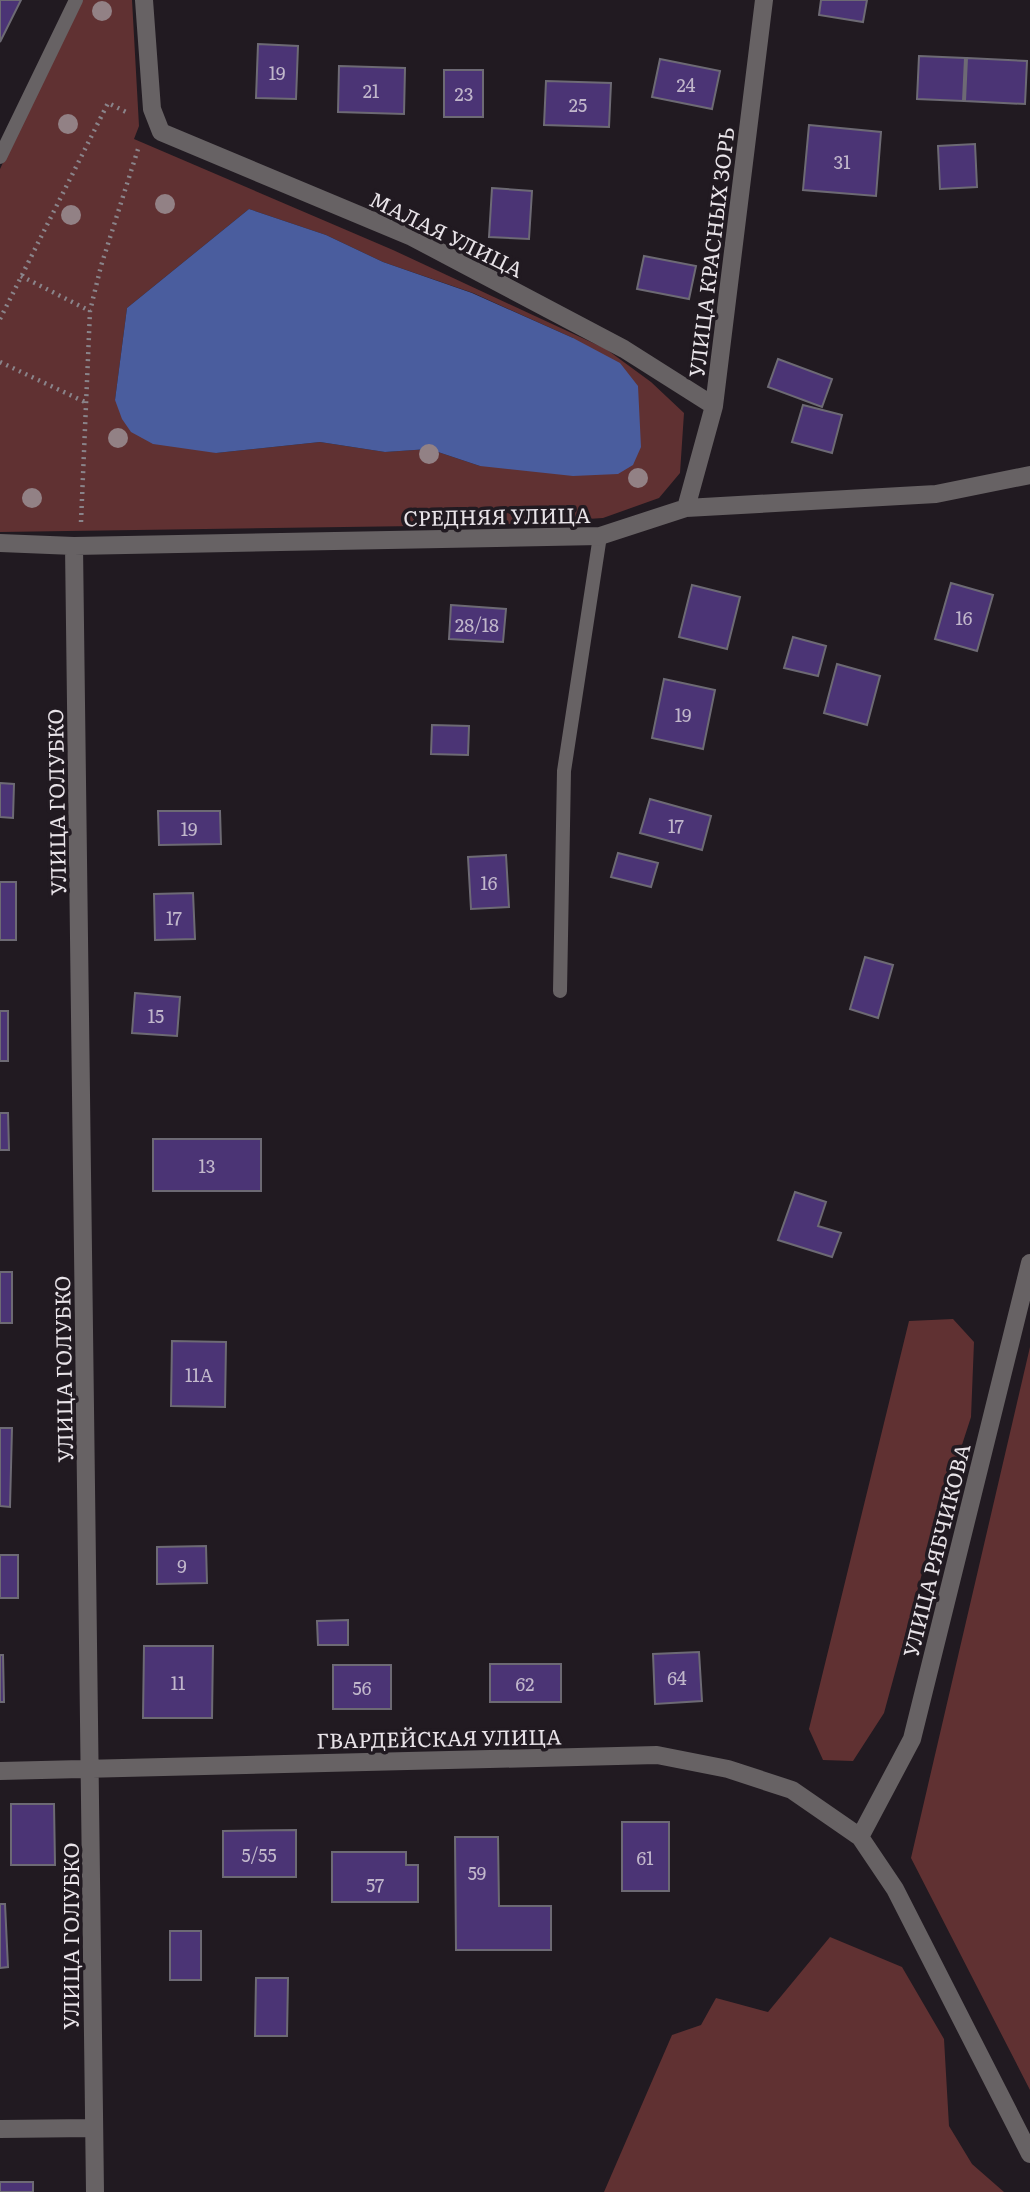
<svg xmlns="http://www.w3.org/2000/svg" width="1030" height="2192" font-family="Literata,serif">
<style>
.green{fill:#603132;fill-rule:evenodd}
.water{fill:#4a5d9e}
.building{fill:#4b3475;stroke:#6d6a74;stroke-width:2}
.lines{fill:none;stroke-linecap:round;stroke-linejoin:round}
.path{stroke:#8a848a;stroke-width:4.5;stroke-dasharray:2 5;stroke-linecap:butt}
.service{stroke:#676264;stroke-width:14}
.minor{stroke:#676264;stroke-width:18}
.tree{fill:#928185}
.labels{text-anchor:middle;dominant-baseline:central;stroke-width:7;stroke-linejoin:round;paint-order:stroke}
.number-label{font-size:18px;fill:#c1b7cb}
.street-label{font-size:21px;fill:#e8e3e8;stroke:#211a21}
</style>
<rect width="100%" height="100%" fill="#211a21"/>
<!-- green -->
<path class="green" d="M 80,0 L 132,0 L 139,126 L 134,139 L 393,250 L 606,349 L 651,382 L 684,413 L 680,473 L 659,498 L 603,518 L 490,525 L 0,532 L 0,169 ZM 249,209 L 326,235 L 383,262 L 473,293 L 573,338 L 480,466 L 429,449 L 385,452 L 320,442 L 216,453 L 115,400 L 127,308 Z
M 953,1319 L 974,1342 L 971,1417 L 930,1544 L 884,1713 L 853,1761 L 823,1760 L 809,1729 L 909,1321 Z
M 1030,1347 L 1030,2090 L 911,1858 Z
M 830,1937 L 902,1967 L 944,2039 L 949,2126 L 972,2164 L 1004,2192 L 604,2192 L 672,2035 L 701,2025 L 716,1998 L 768,2012 Z"/>
<!-- water -->
<path class="water" d="M 249,209 L 326,235 L 383,262 L 472,293 L 573,338 L 620,363 L 638,386 L 641,447 L 633,465 L 618,474 L 573,476 L 480,466 L 429,449 L 385,452 L 320,442 L 216,453 L 153,444 L 131,432 L 122,419 L 115,400 L 127,308 Z"/>
<!-- building -->
<path class="building" d="M 0,0 L 21,0 L 0,42 Z
M 821,0 L 867,0 L 863,22 L 819,15 Z
M 258,44 L 298,46 L 296,99 L 256,98 Z
M 919,56 L 965,58 L 963,101 L 917,99 Z
M 967,58 L 1027,61 L 1025,104 L 965,101 Z
M 660,59 L 720,71 L 712,109 L 652,97 Z
M 339,66 L 405,68 L 404,114 L 338,112 Z
M 444,70 L 483,70 L 483,117 L 444,117 Z
M 546,81 L 611,83 L 609,127 L 544,125 Z
M 809,125 L 881,132 L 876,196 L 803,190 Z
M 975,144 L 977,187 L 940,189 L 938,146 Z
M 492,188 L 532,191 L 529,239 L 489,237 Z
M 644,256 L 696,266 L 689,299 L 637,289 Z
M 778,359 L 832,379 L 822,407 L 768,387 Z
M 803,405 L 842,415 L 832,453 L 792,442 Z
M 951,583 L 993,595 L 977,651 L 935,639 Z
M 692,585 L 740,597 L 727,649 L 679,637 Z
M 451,605 L 506,609 L 503,642 L 449,639 Z
M 793,637 L 826,646 L 818,676 L 784,668 Z
M 837,664 L 880,676 L 867,725 L 824,713 Z
M 664,679 L 715,690 L 703,749 L 652,738 Z
M 432,725 L 469,726 L 468,755 L 431,754 Z
M 0,783 L 14,784 L 13,818 L 0,817 Z
M 650,799 L 711,816 L 702,850 L 640,833 Z
M 158,811 L 220,811 L 221,844 L 159,845 Z
M 618,853 L 658,863 L 651,887 L 611,877 Z
M 506,855 L 509,907 L 471,909 L 468,857 Z
M 0,882 L 16,882 L 16,940 L 0,940 Z
M 193,893 L 195,939 L 155,940 L 154,894 Z
M 865,957 L 893,965 L 878,1018 L 850,1009 Z
M 135,993 L 180,997 L 177,1036 L 132,1033 Z
M 0,1011 L 8,1011 L 8,1061 L 0,1061 Z
M 0,1113 L 8,1113 L 9,1150 L 0,1150 Z
M 153,1139 L 261,1139 L 261,1191 L 153,1191 Z
M 795,1192 L 826,1202 L 818,1226 L 841,1233 L 832,1257 L 778,1240 Z
M 0,1272 L 12,1272 L 12,1323 L 0,1323 Z
M 172,1341 L 226,1342 L 225,1407 L 171,1406 Z
M 0,1428 L 12,1428 L 10,1507 L 0,1506 Z
M 206,1546 L 207,1583 L 157,1584 L 157,1547 Z
M 0,1555 L 18,1555 L 18,1598 L 0,1598 Z
M 348,1620 L 348,1645 L 318,1645 L 317,1621 Z
M 144,1646 L 213,1646 L 212,1718 L 143,1718 Z
M 699,1652 L 702,1701 L 655,1704 L 653,1654 Z
M 0,1655 L 3,1655 L 4,1702 L 0,1702 Z
M 490,1664 L 561,1664 L 561,1702 L 490,1702 Z
M 333,1665 L 391,1665 L 391,1709 L 333,1709 Z
M 11,1804 L 54,1804 L 55,1865 L 11,1865 Z
M 622,1822 L 669,1822 L 669,1891 L 622,1891 Z
M 296,1830 L 296,1877 L 223,1877 L 223,1831 Z
M 455,1837 L 498,1837 L 499,1906 L 551,1906 L 551,1950 L 456,1950 Z
M 332,1852 L 406,1852 L 406,1865 L 418,1865 L 418,1902 L 332,1902 Z
M 0,1904 L 5,1904 L 8,1967 L 0,1968 Z
M 170,1931 L 201,1931 L 201,1980 L 170,1980 Z
M 256,1978 L 288,1978 L 287,2036 L 255,2036 Z
M 0,2182 L 33,2182 L 33,2192 L 0,2192 Z"/>
<g class="lines">
<!-- path -->
<path class="path" d="M 21,276 L 90,311
M 0,319 L 108,103 L 126,112
M 0,362 L 85,402
M 81,522 L 90,311 L 101,266 L 139,146"/>
<!-- service -->
<path class="service" d="M 0,157 L 76,0
M 560,991 L 564,771 L 600,536"/>
<!-- minor -->
<path class="minor" d="M 144,0 L 152,109 L 161,132 L 412,237 L 624,349 L 714,406
M 686,508 L 714,406 L 764,0
M 0,543 L 74,546 L 600,536 L 686,508 L 936,494 L 1030,475
M 74,546 L 95,2192
M 0,1771 L 657,1755 L 728,1769 L 792,1790 L 860,1837 L 895,1889 L 1030,2154
M 860,1837 L 912,1739 L 1030,1263
M 0,2129 L 92,2128"/>
</g>
<!-- trees -->
<g class="tree">
<circle cx="102" cy="11" r="10"/>
<circle cx="68" cy="124" r="10"/>
<circle cx="165" cy="204" r="10"/>
<circle cx="71" cy="215" r="10"/>
<circle cx="118" cy="438" r="10"/>
<circle cx="429" cy="454" r="10"/>
<circle cx="638" cy="478" r="10"/>
<circle cx="32" cy="498" r="10"/>
</g>
<g class="labels">
<!-- number labels -->
<g class="number-label">
<text x="277" y="72">19</text>
<text x="686" y="84">24</text>
<text x="371" y="90">21</text>
<text x="464" y="93">23</text>
<text x="578" y="104">25</text>
<text x="842" y="161">31</text>
<text x="964" y="617">16</text>
<text x="477" y="624">28/18</text>
<text x="683" y="714">19</text>
<text x="676" y="825">17</text>
<text x="189" y="828">19</text>
<text x="489" y="882">16</text>
<text x="174" y="917">17</text>
<text x="156" y="1015">15</text>
<text x="207" y="1165">13</text>
<text x="199" y="1374">11А</text>
<text x="182" y="1565">9</text>
<text x="677" y="1677">64</text>
<text x="178" y="1682">11</text>
<text x="525" y="1683">62</text>
<text x="362" y="1687">56</text>
<text x="259" y="1854">5/55</text>
<text x="645" y="1857">61</text>
<text x="477" y="1872">59</text>
<text x="375" y="1884">57</text>
</g>
<!-- street labels -->
<g class="street-label">
<text transform="translate(447 233) rotate(26)">МАЛАЯ УЛИЦА</text>
<text transform="translate(710 252) rotate(-83)">УЛИЦА КРАСНЫХ ЗОРЬ</text>
<text transform="translate(497 515) rotate(-1)">СРЕДНЯЯ УЛИЦА</text>
<text transform="translate(55 802) rotate(-91)">УЛИЦА ГОЛУБКО</text>
<text transform="translate(62 1369) rotate(-91)">УЛИЦА ГОЛУБКО</text>
<text transform="translate(935 1550) rotate(-76)">УЛИЦА РЯБЧИКОВА</text>
<text transform="translate(439 1737) rotate(-1)">ГВАРДЕЙСКАЯ УЛИЦА</text>
<text transform="translate(69 1936) rotate(-90)">УЛИЦА ГОЛУБКО</text>
</g>
</g>
</svg>
